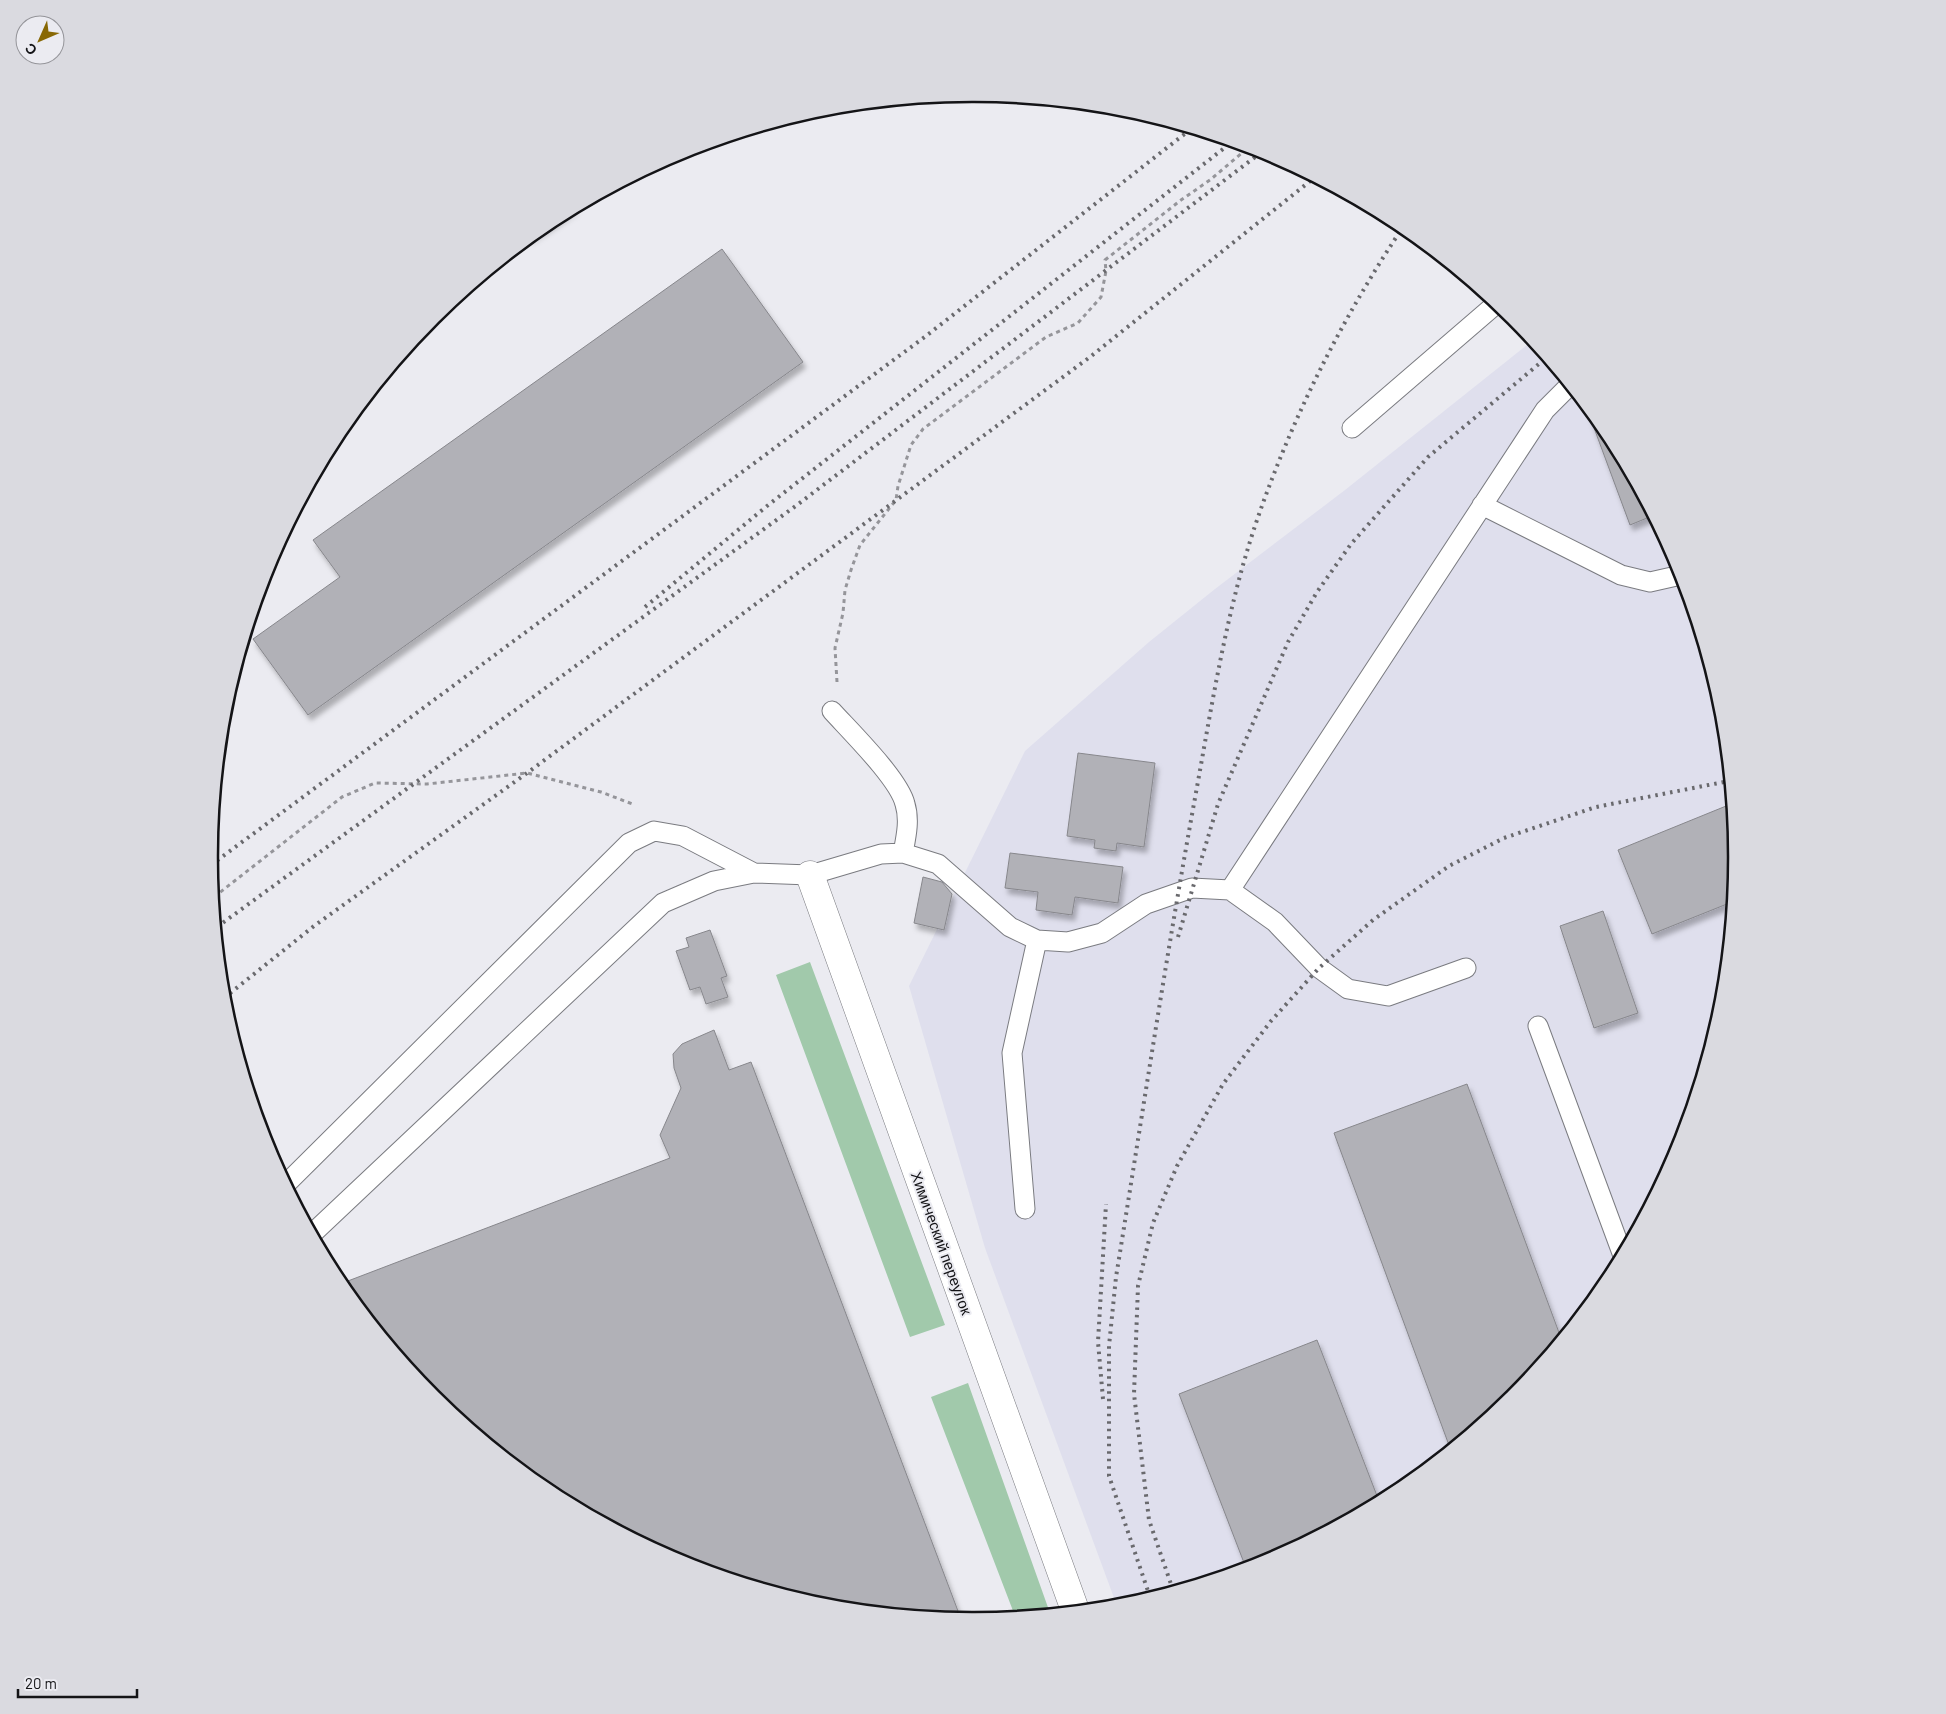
<svg xmlns="http://www.w3.org/2000/svg" width="1946" height="1714" font-family="Barlow,sans-serif">
<style>
.built{fill:#dfdfed}
.green{fill:#a1c9ab}
.building{fill:#b1b1b7;stroke:#87878c;filter:url(#shadow)}
.lines{fill:none;stroke-linecap:round;stroke-linejoin:round}
.service-casing{stroke:#7a7b80;stroke-width:21}
.minor-casing{stroke:#7a7b80;stroke-width:29}
.path{stroke:#95959a;stroke-width:3;stroke-dasharray:4 4;stroke-linecap:butt}
.service{stroke:#fff;stroke-width:19}
.minor{stroke:#fff;stroke-width:28}
.rail{stroke:#69696d;stroke-width:4;stroke-dasharray:2.5 5;stroke-linecap:butt}
.labels{text-anchor:middle;dominant-baseline:central;stroke-width:4;stroke-linejoin:round;paint-order:stroke}
.street-label{font-size:15px;fill:#141417;stroke:#ebebf1}
.rim{fill:none;stroke:#141417;stroke-width:2.5}
</style>
<defs>
<filter id="shadow"><feDropShadow dx="3" dy="5.5" stdDeviation="2.5" flood-color="#0004"/></filter>
</defs>
<rect width="100%" height="100%" fill="#ebebf1"/>
<!-- built -->
<path class="built" d="M 1532,341 L 1608,433 L 1678,565 L 1722,708 L 1736,857 L 1722,1006 L 1678,1149 L 1607,1281 L 1512,1397 L 1397,1492 L 1265,1562 L 1117,1606 L 985,1248 L 909,986 L 1025,751 L 1149,642 L 1215,589 L 1345,490 Z"/>
<!-- green -->
<path class="green" d="M 810,962 L 945,1325 L 910,1337 L 776,975 Z
M 968,1383 L 1050,1613 L 1015,1616 L 931,1397 Z"/>
<!-- building -->
<path class="building" d="M 575,208 L 528,239 L 549,222 Z
M 722,249 L 803,362 L 308,715 L 253,639 L 340,577 L 313,540 Z
M 1587,409 L 1608,433 L 1652,516 L 1630,525 Z
M 1078,753 L 1155,763 L 1144,847 L 1117,843 L 1116,851 L 1094,848 L 1095,840 L 1067,836 Z
M 1731,804 L 1736,857 L 1732,902 L 1652,934 L 1618,850 Z
M 1010,853 L 1123,867 L 1118,903 L 1075,897 L 1072,915 L 1036,910 L 1038,892 L 1005,888 Z
M 923,877 L 942,882 L 952,894 L 944,930 L 914,923 Z
M 1603,911 L 1638,1013 L 1594,1028 L 1560,926 Z
M 710,930 L 727,976 L 721,978 L 728,997 L 706,1004 L 700,987 L 690,990 L 676,951 L 689,947 L 686,938 Z
M 714,1030 L 729,1070 L 751,1062 L 961,1619 L 824,1606 L 681,1562 L 549,1491 L 433,1396 L 340,1284 L 670,1158 L 660,1135 L 681,1088 L 674,1068 L 673,1054 L 682,1044 Z
M 1467,1084 L 1561,1338 L 1512,1397 L 1450,1448 L 1334,1133 Z
M 1317,1340 L 1379,1501 L 1265,1562 L 1246,1568 L 1179,1394 Z"/>
<g class="lines">
<defs>
<path id="service" d="M 1352,428 L 1496,304
M 1482,505 L 1621,575 L 1650,582 L 1681,575
M 832,711 C 851,732 899,779 905,804 C 910,820 906,837 903,853
M 1230,890 L 1545,410 L 1569,386
M 1538,1026 L 1622,1253
M 286,1184 L 629,843 L 654,831 L 683,836 L 754,873
M 1025,1209 L 1012,1053 L 1037,940
M 313,1233 L 663,903 L 714,881 L 754,873 L 810,875 L 881,854 L 903,853 L 938,864 L 1010,927 L 1037,940 L 1068,942 L 1102,933 L 1146,904 L 1192,888 L 1230,890 L 1275,922 L 1319,968 L 1348,989 L 1388,996 L 1466,968"/>
<path id="minor" d="M 810,875 L 1075,1610"/>
</defs>
<!-- service casing -->
<use href="#service" class="service-casing"/>
<!-- minor casing -->
<use href="#minor" class="minor-casing"/>
<!-- path -->
<path class="path" d="M 837,682 L 835,648 L 843,613 L 845,590 L 851,570 L 860,545 L 896,500 L 898,486 L 911,445 L 923,429 L 1046,337 L 1078,323 L 1101,297 L 1106,271 L 1105,260 L 1181,200 L 1210,180 L 1249,147
M 214,897 L 342,797 L 375,783 L 427,784 L 527,773 L 601,792 L 635,805"/>
<!-- service -->
<use href="#service" class="service"/>
<!-- minor -->
<use href="#minor" class="minor"/>
<!-- rail -->
<path class="rail" d="M 645,607 L 767,506 L 1232,142
M 211,865 L 926,336 L 1191,129
M 217,927 L 797,505 L 1263,151
M 1178,937 L 1218,804 L 1288,642 L 1317,592 L 1351,544 L 1428,457 L 1546,358
M 224,998 L 314,926 L 527,773 L 1090,357 L 1314,178
M 1103,1399 L 1098,1342 L 1106,1204
M 1173,1590 L 1149,1520 L 1134,1394 L 1138,1286 L 1153,1223 L 1177,1166 L 1223,1084 L 1271,1021 L 1319,968 L 1373,920 L 1449,866 L 1504,838 L 1596,807 L 1729,781
M 1150,1597 L 1109,1476 L 1109,1346 L 1116,1277 C 1142,1117 1166,957 1195,798 C 1212,705 1226,612 1256,523 C 1291,420 1342,318 1403,227"/>
</g>
<g class="labels">
<!-- street labels -->
<g class="street-label">
<text transform="translate(942 1243) rotate(70)">Химический переулок</text>
</g>
</g>
<!-- crop -->
<path d="M0 0H1946V1714H0ZM972 102H974A754 754 0 0 1 1728 856V858A754 754 0 0 1 974 1612H972A754 754 0 0 1 218 858V856A754 754 0 0 1 972 102Z" fill="#dadae0" fill-rule="evenodd"/>
<path class="rim" d="M972 102H974A754 754 0 0 1 1728 856V858A754 754 0 0 1 974 1612H972A754 754 0 0 1 218 858V856A754 754 0 0 1 972 102Z"/>
<!-- north arrow -->
<g transform="translate(40 40) rotate(225)"><circle r="24" fill="#ebebf1" stroke="#95959a"/>
<path d="M0-4L9 19L0 12L-9 19Z" fill="#886805"/>
<text y="-8" font-size="14" font-weight="bold" text-anchor="middle" fill="#141417">С</text>
</g>
<!-- scale -->
<path d="M18 1689v8h119v-8" fill="none" stroke="#141417" stroke-width="2.5"/>
<text x="25" y="1689" font-size="15" fill="#141417" stroke="#ebebf1" stroke-width="4" paint-order="stroke">20 m</text>
</svg>
